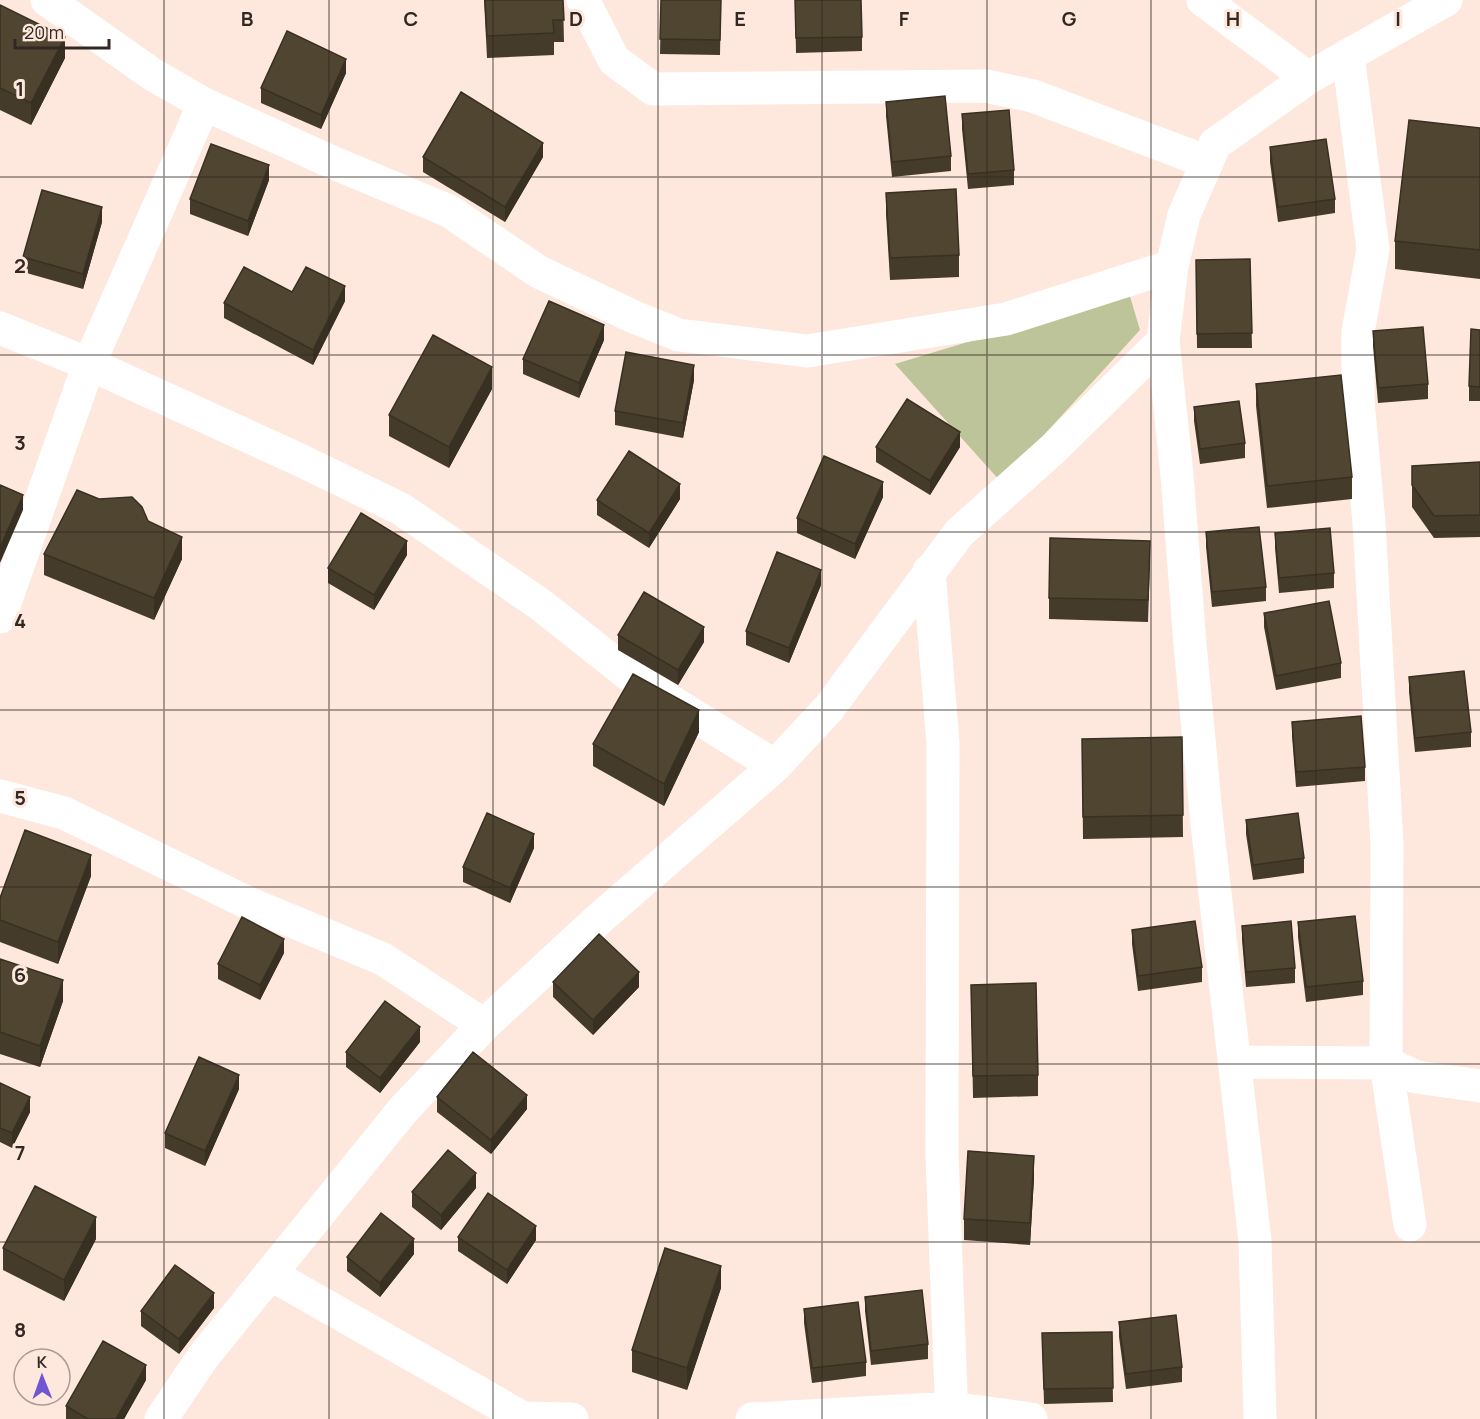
<svg xmlns="http://www.w3.org/2000/svg" width="1480" height="1419" font-family="Manrope,sans-serif">
<style>
.green{fill:#bec499}
.lines{fill:none;stroke-linecap:round;stroke-linejoin:round}
.minor{stroke:#fff;stroke-width:33}
.wall{fill:#453b2a}
.shaded-wall{fill:#383022}
.building{fill:#504531;stroke:#383022;stroke-width:1.5}
.grid{fill:none;stroke:#322823;stroke-width:1.5;stroke-opacity:0.55}
.grid-label{font-size:20px;text-anchor:middle;font-weight:bold;fill:#322823;stroke:#fee8dd;stroke-width:6;stroke-linejoin:round;paint-order:stroke}
</style>
<rect width="100%" height="100%" fill="#fee8dd"/>
<!-- green -->
<path class="green" d="M 1129,293 L 1140,330 L 1001,482 L 895,364 Z"/>
<g class="lines">
<!-- minor -->
<path class="minor" d="M 47,0 L 152,74 L 204,104 L 334,163 L 449,211 L 539,272 L 634,317 L 679,335 L 807,351 L 1006,319 L 1172,266
M 583,0 L 614,60 L 653,89 L 986,86 L 1033,96 L 1207,162
M 1203,0 L 1308,78
M 1348,55 L 1373,249 L 1358,332 L 1358,401 L 1369,523 L 1387,844 L 1386,1063 L 1410,1225
M 0,328 L 89,364 L 300,460 L 401,509 L 541,605 L 632,677 L 775,766
M 1163,341 L 1177,475 L 1190,644 L 1207,824 L 1255,1241 L 1260,1419
M 929,571 L 943,743 L 942,1156 L 952,1419
M 0,617 L 89,364 L 204,104
M 0,796 L 64,813 L 248,903 L 383,959 L 484,1025
M 1234,1062 L 1386,1063 L 1416,1077 L 1480,1086
M 270,1274 L 523,1418 L 572,1419
M 161,1419 L 203,1357 L 403,1110 L 484,1025 L 599,919 L 775,766 L 829,708 L 959,533 L 1053,449 L 1163,341 L 1172,266 L 1184,215 L 1215,144 L 1308,78 L 1446,0
M 752,1419 L 951,1408 L 1031,1419"/>
</g>
<!-- wall -->
<path class="wall" d="M 484,0 L 563,0 L 564,42 L 554,42 L 554,55 L 487,58 Z
M 661,0 L 721,0 L 720,55 L 660,54 Z
M 795,0 L 862,37 L 862,51 L 796,53 Z
M 0,5 L 65,58 L 31,125 L 0,110 Z
M 346,73 L 321,129 L 261,103 L 261,88 Z
M 886,102 L 951,156 L 951,171 L 892,177 L 886,116 Z
M 962,114 L 1014,170 L 1014,185 L 968,189 L 962,129 Z
M 1480,128 L 1480,279 L 1395,269 L 1395,241 Z
M 1270,147 L 1335,199 L 1335,213 L 1278,222 L 1270,162 Z
M 423,157 L 543,157 L 505,222 L 423,172 Z
M 269,180 L 248,236 L 190,214 L 190,199 Z
M 886,193 L 959,255 L 959,277 L 890,280 L 886,214 Z
M 102,222 L 83,289 L 23,272 L 23,257 Z
M 1250,259 L 1252,348 L 1197,348 L 1196,260 Z
M 345,301 L 313,365 L 224,318 L 224,303 Z
M 1480,330 L 1480,401 L 1469,401 L 1469,386 Z
M 1373,331 L 1428,384 L 1428,399 L 1378,403 L 1373,346 Z
M 604,340 L 579,398 L 523,374 L 523,359 Z
M 694,380 L 683,438 L 615,425 L 615,411 Z
M 1256,384 L 1352,477 L 1352,499 L 1267,508 L 1256,406 Z
M 492,389 L 449,468 L 389,436 L 389,415 Z
M 1194,407 L 1245,443 L 1245,458 L 1200,464 L 1194,421 Z
M 876,447 L 960,447 L 930,495 L 876,462 Z
M 1480,462 L 1480,537 L 1434,538 L 1412,507 L 1412,466 Z
M 883,497 L 855,559 L 797,533 L 797,518 Z
M 680,499 L 649,548 L 597,515 L 597,500 Z
M 148,521 L 182,559 L 154,620 L 44,575 L 44,554 Z
M 1206,532 L 1266,587 L 1266,601 L 1212,607 L 1206,547 Z
M 1275,533 L 1334,573 L 1334,588 L 1279,593 L 1275,548 Z
M 407,555 L 374,610 L 328,583 L 328,568 Z
M 1150,562 L 1148,622 L 1049,619 L 1049,598 Z
M 821,585 L 789,663 L 746,645 L 746,631 Z
M 1264,613 L 1341,663 L 1341,678 L 1276,690 L 1264,627 Z
M 618,635 L 704,642 L 678,685 L 618,650 Z
M 1409,677 L 1471,732 L 1471,747 L 1415,752 L 1409,692 Z
M 1292,722 L 1365,767 L 1365,781 L 1296,787 L 1292,736 Z
M 699,732 L 664,806 L 593,766 L 593,744 Z
M 1182,737 L 1183,837 L 1083,839 L 1082,739 Z
M 1246,820 L 1304,858 L 1304,873 L 1253,880 L 1246,834 Z
M 534,848 L 510,903 L 463,882 L 463,867 Z
M 91,876 L 58,964 L 0,942 L 0,898 Z
M 1298,922 L 1363,981 L 1363,995 L 1306,1002 L 1298,937 Z
M 1242,926 L 1295,968 L 1295,983 L 1246,987 L 1242,940 Z
M 1132,930 L 1202,967 L 1202,982 L 1138,991 L 1132,944 Z
M 284,953 L 260,1000 L 218,979 L 218,964 Z
M 0,959 L 63,1001 L 40,1067 L 0,1054 Z
M 553,982 L 639,987 L 593,1035 L 553,997 Z
M 971,985 L 1038,1075 L 1038,1096 L 973,1098 Z
M 420,1042 L 380,1093 L 346,1067 L 346,1052 Z
M 0,1083 L 30,1112 L 12,1148 L 0,1142 Z
M 239,1089 L 205,1166 L 165,1148 L 165,1133 Z
M 437,1097 L 527,1109 L 491,1154 L 437,1112 Z
M 1034,1178 L 1030,1245 L 964,1240 L 964,1219 Z
M 476,1188 L 441,1230 L 412,1207 L 412,1192 Z
M 458,1237 L 536,1240 L 507,1284 L 458,1251 Z
M 96,1239 L 64,1301 L 3,1270 L 3,1248 Z
M 414,1254 L 380,1297 L 347,1271 L 347,1257 Z
M 721,1288 L 687,1390 L 632,1372 L 632,1350 Z
M 865,1297 L 928,1344 L 928,1359 L 871,1365 L 865,1311 Z
M 214,1308 L 179,1354 L 141,1326 L 141,1311 Z
M 804,1309 L 866,1362 L 866,1376 L 812,1383 L 804,1323 Z
M 1119,1322 L 1182,1367 L 1182,1382 L 1126,1389 L 1119,1337 Z
M 1112,1332 L 1113,1402 L 1044,1404 L 1042,1333 Z
M 146,1380 L 124,1419 L 66,1419 L 66,1406 Z"/>
<!-- shaded-wall -->
<path class="shaded-wall" d="M 65,37 L 65,58 L 31,125 L 31,103 Z
M 346,59 L 346,73 L 321,129 L 321,115 Z
M 543,143 L 543,157 L 505,222 L 505,207 Z
M 269,165 L 269,180 L 248,236 L 248,221 Z
M 102,207 L 102,222 L 83,289 L 83,274 Z
M 345,286 L 345,301 L 313,365 L 313,350 Z
M 604,325 L 604,340 L 579,398 L 579,383 Z
M 694,365 L 694,380 L 683,438 L 683,423 Z
M 492,367 L 492,389 L 449,468 L 449,447 Z
M 960,432 L 960,447 L 930,495 L 930,481 Z
M 883,482 L 883,497 L 855,559 L 855,544 Z
M 680,484 L 680,499 L 649,548 L 649,533 Z
M 23,495 L 23,510 L 0,563 L 0,548 Z
M 182,537 L 182,559 L 154,620 L 154,598 Z
M 407,541 L 407,555 L 374,610 L 374,595 Z
M 821,570 L 821,585 L 789,663 L 789,648 Z
M 704,627 L 704,642 L 678,685 L 678,670 Z
M 699,710 L 699,732 L 664,806 L 664,784 Z
M 534,834 L 534,848 L 510,903 L 510,888 Z
M 91,855 L 91,876 L 58,964 L 58,942 Z
M 284,939 L 284,953 L 260,1000 L 260,985 Z
M 639,972 L 639,987 L 593,1035 L 593,1020 Z
M 63,980 L 63,1001 L 40,1067 L 40,1046 Z
M 420,1027 L 420,1042 L 380,1093 L 380,1078 Z
M 239,1075 L 239,1089 L 205,1166 L 205,1151 Z
M 527,1095 L 527,1109 L 491,1154 L 491,1140 Z
M 30,1097 L 30,1112 L 12,1148 L 12,1133 Z
M 1034,1156 L 1034,1178 L 1030,1245 L 1030,1223 Z
M 476,1173 L 476,1188 L 441,1230 L 441,1215 Z
M 96,1217 L 96,1239 L 64,1301 L 64,1280 Z
M 536,1226 L 536,1240 L 507,1284 L 507,1270 Z
M 414,1239 L 414,1254 L 380,1297 L 380,1283 Z
M 721,1266 L 721,1288 L 687,1390 L 687,1368 Z
M 214,1293 L 214,1308 L 179,1354 L 179,1339 Z
M 146,1365 L 146,1380 L 124,1419 L 116,1419 Z"/>
<!-- building -->
<path class="building" d="M 485,0 L 563,0 L 564,20 L 553,20 L 554,33 L 487,36 Z
M 661,0 L 721,0 L 720,40 L 660,39 Z
M 795,0 L 861,0 L 862,37 L 796,38 Z
M 0,5 L 65,37 L 31,103 L 0,88 Z
M 287,31 L 346,59 L 321,115 L 261,88 Z
M 461,92 L 543,143 L 505,207 L 423,157 Z
M 945,96 L 951,156 L 892,162 L 886,102 Z
M 1009,110 L 1014,170 L 968,174 L 962,114 Z
M 1409,120 L 1480,128 L 1480,250 L 1395,241 Z
M 1326,139 L 1335,199 L 1278,207 L 1270,147 Z
M 211,144 L 269,165 L 248,221 L 190,199 Z
M 956,189 L 959,255 L 890,258 L 886,193 Z
M 42,190 L 102,207 L 83,274 L 23,257 Z
M 1250,259 L 1252,333 L 1197,334 L 1196,260 Z
M 244,267 L 292,292 L 306,267 L 345,286 L 313,350 L 224,303 Z
M 549,301 L 604,325 L 579,383 L 523,359 Z
M 1423,327 L 1428,384 L 1378,388 L 1373,331 Z
M 1471,329 L 1480,330 L 1480,387 L 1469,386 Z
M 433,335 L 492,367 L 449,447 L 389,415 Z
M 626,352 L 694,365 L 683,423 L 615,411 Z
M 1341,375 L 1352,477 L 1267,486 L 1256,384 Z
M 907,399 L 960,432 L 930,481 L 876,447 Z
M 1239,401 L 1245,443 L 1200,449 L 1194,407 Z
M 629,451 L 680,484 L 649,533 L 597,500 Z
M 824,456 L 883,482 L 855,544 L 797,518 Z
M 1480,462 L 1480,515 L 1434,516 L 1412,485 L 1412,466 Z
M 0,485 L 23,495 L 0,548 Z
M 77,490 L 99,499 L 132,497 L 142,507 L 148,521 L 182,537 L 154,598 L 44,554 Z
M 361,513 L 407,541 L 374,595 L 328,568 Z
M 1259,527 L 1266,587 L 1212,592 L 1206,532 Z
M 1330,528 L 1334,573 L 1279,578 L 1275,533 Z
M 1050,538 L 1150,541 L 1148,600 L 1049,598 Z
M 777,552 L 821,570 L 789,648 L 746,631 Z
M 644,592 L 704,627 L 678,670 L 618,635 Z
M 1329,601 L 1341,663 L 1276,676 L 1264,613 Z
M 1464,671 L 1471,732 L 1415,738 L 1409,677 Z
M 633,674 L 699,710 L 664,784 L 593,744 Z
M 1361,716 L 1365,767 L 1296,772 L 1292,722 Z
M 1182,737 L 1183,815 L 1083,817 L 1082,739 Z
M 487,813 L 534,834 L 510,888 L 463,867 Z
M 1298,813 L 1304,858 L 1253,865 L 1246,820 Z
M 25,830 L 91,855 L 58,942 L 0,920 L 0,898 Z
M 1355,916 L 1363,981 L 1306,987 L 1298,922 Z
M 242,917 L 284,939 L 260,985 L 218,964 Z
M 1195,921 L 1202,967 L 1138,976 L 1132,930 Z
M 1291,921 L 1295,968 L 1246,972 L 1242,926 Z
M 599,934 L 639,972 L 593,1020 L 553,982 Z
M 0,959 L 63,980 L 40,1046 L 0,1032 Z
M 1036,983 L 1038,1075 L 973,1076 L 971,985 Z
M 385,1001 L 420,1027 L 380,1078 L 346,1052 Z
M 473,1052 L 527,1095 L 491,1140 L 437,1097 Z
M 199,1057 L 239,1075 L 205,1151 L 165,1133 Z
M 0,1083 L 30,1097 L 12,1133 L 0,1128 Z
M 448,1150 L 476,1173 L 441,1215 L 412,1192 Z
M 968,1151 L 1034,1156 L 1030,1223 L 964,1219 Z
M 35,1186 L 96,1217 L 64,1280 L 3,1248 Z
M 488,1193 L 536,1226 L 507,1270 L 458,1237 Z
M 381,1213 L 414,1239 L 380,1283 L 347,1257 Z
M 665,1248 L 721,1266 L 687,1368 L 632,1350 Z
M 175,1265 L 214,1293 L 179,1339 L 141,1311 Z
M 922,1290 L 928,1344 L 871,1351 L 865,1297 Z
M 858,1302 L 866,1362 L 812,1368 L 804,1309 Z
M 1176,1315 L 1182,1367 L 1126,1374 L 1119,1322 Z
M 1112,1332 L 1113,1388 L 1044,1389 L 1042,1333 Z
M 103,1341 L 146,1365 L 116,1419 L 88,1419 L 66,1406 Z"/>
<!-- grid -->
<path class="grid" d="M 164,0 L 164,1419M 329,0 L 329,1419M 493,0 L 493,1419M 658,0 L 658,1419M 822,0 L 822,1419M 987,0 L 987,1419M 1151,0 L 1151,1419M 1316,0 L 1316,1419M 0,177 L 1480,177M 0,355 L 1480,355M 0,532 L 1480,532M 0,710 L 1480,710M 0,887 L 1480,887M 0,1064 L 1480,1064M 0,1242 L 1480,1242"/>
<g class="grid-label">
<text x="247" y="26">B</text>
<text x="411" y="26">C</text>
<text x="576" y="26">D</text>
<text x="740" y="26">E</text>
<text x="904" y="26">F</text>
<text x="1069" y="26">G</text>
<text x="1233" y="26">H</text>
<text x="1398" y="26">I</text>
<text x="20" y="96">1</text>
<text x="20" y="273">2</text>
<text x="20" y="450">3</text>
<text x="20" y="628">4</text>
<text x="20" y="805">5</text>
<text x="20" y="982">6</text>
<text x="20" y="1160">7</text>
<text x="20" y="1337">8</text>
</g>
<!-- north arrow -->
<g transform="translate(42 1377) rotate(359)"><circle r="28" fill="#fee8dd" stroke="#ac9b93" stroke-width="1.5"/>
<path d="M0-4.5L10 22L0 15L-10 22Z" fill="#6f56d0"/>
<text y="-9" font-size="16" font-weight="bold" text-anchor="middle" fill="#322823">K</text>
</g>
<!-- scale -->
<path d="M15 39v9h94v-9" fill="none" stroke="#322823" stroke-width="3"/>
<text x="24" y="39" font-size="18" fill="#322823" stroke="#fee8dd" stroke-width="4.5" paint-order="stroke">20 m</text>
</svg>
